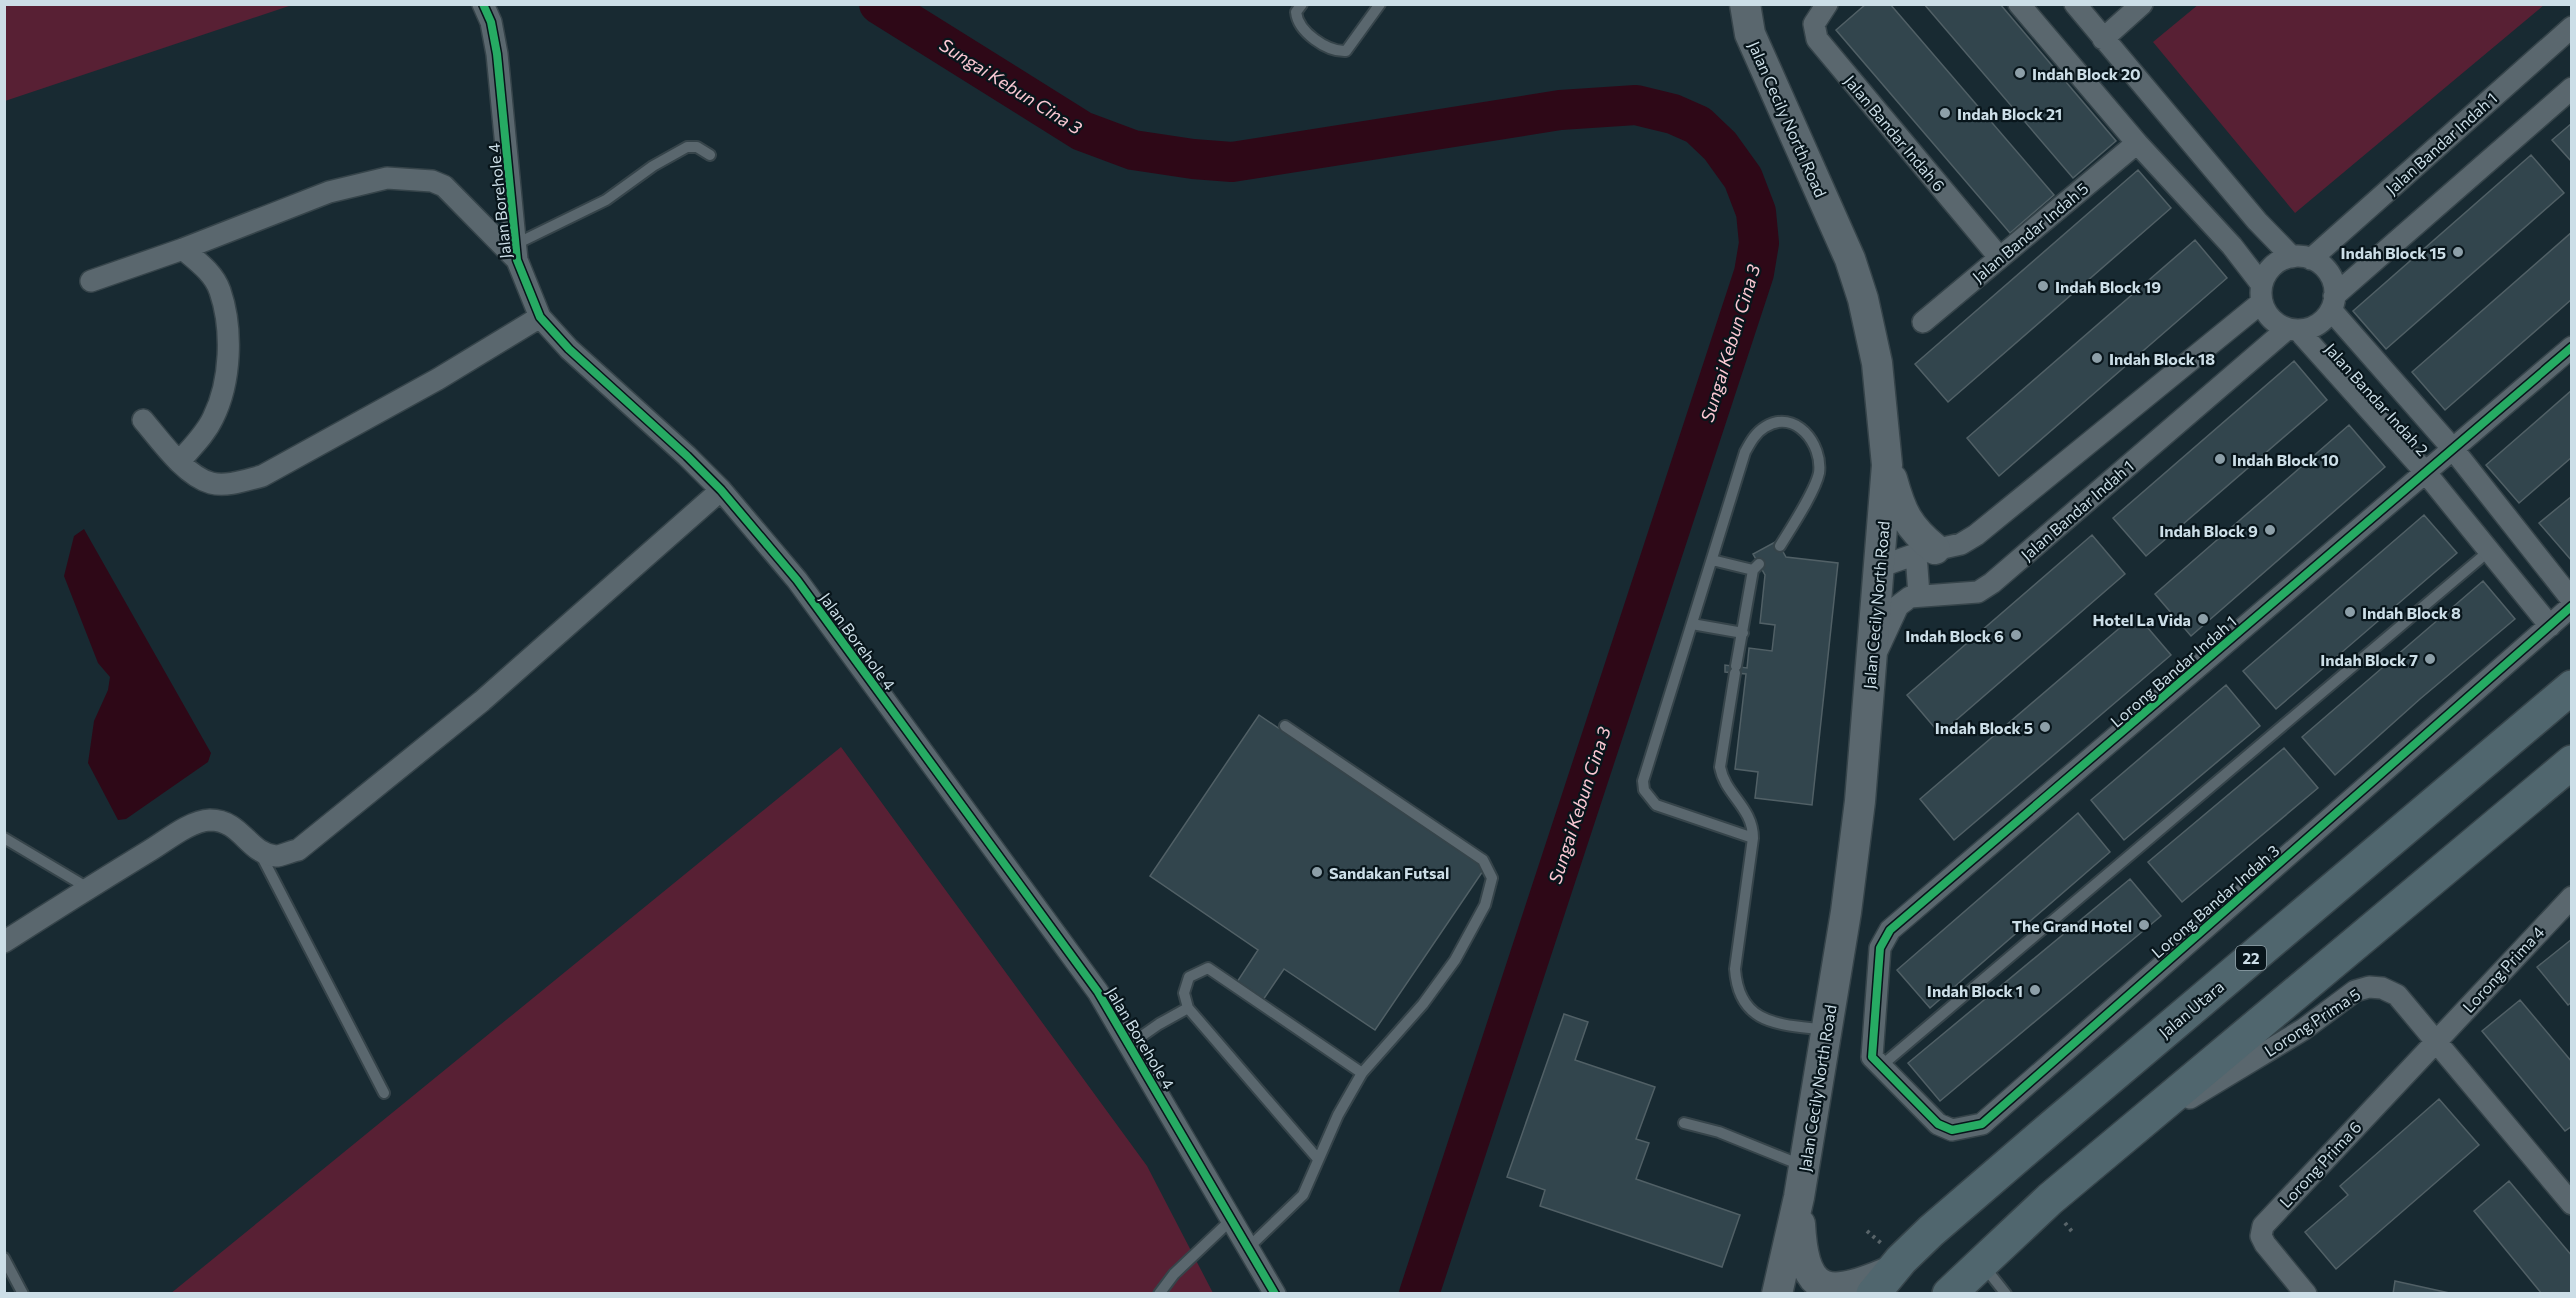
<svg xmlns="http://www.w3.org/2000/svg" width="2576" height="1298" font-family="Commissioner,sans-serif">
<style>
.green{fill:#582034}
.water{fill:#2e0817}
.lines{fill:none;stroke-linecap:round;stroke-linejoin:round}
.river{stroke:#2e0817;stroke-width:40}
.building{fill:#32454d;stroke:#516066;stroke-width:1.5}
.lane-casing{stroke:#36444a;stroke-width:14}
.street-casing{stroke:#36444a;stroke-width:24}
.secondary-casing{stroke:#36444a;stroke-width:33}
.highway-casing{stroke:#36444a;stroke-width:36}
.path{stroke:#586469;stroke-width:4;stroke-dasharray:3 4.5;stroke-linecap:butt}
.lane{stroke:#5a676e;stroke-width:10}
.street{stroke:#5a676e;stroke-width:21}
.secondary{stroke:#5a676e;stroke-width:30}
.highway{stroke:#50666e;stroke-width:33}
.cycleway-casing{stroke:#08151b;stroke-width:11}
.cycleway{stroke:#26ab63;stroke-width:8}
.poi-dot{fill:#8d9fa8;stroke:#08151b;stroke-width:2}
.labels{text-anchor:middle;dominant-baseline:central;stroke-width:4.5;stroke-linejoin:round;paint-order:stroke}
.shield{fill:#08151b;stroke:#91a2aa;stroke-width:1.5}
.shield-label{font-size:15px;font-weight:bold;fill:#ccdee7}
.poi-label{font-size:16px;font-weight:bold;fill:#ccdee7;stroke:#08151b;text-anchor:end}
.street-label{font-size:16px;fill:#ccdee7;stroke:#08151b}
.water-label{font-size:18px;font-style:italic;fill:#fcc9d4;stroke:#08151b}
</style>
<rect width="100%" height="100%" fill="#182a32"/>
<!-- green -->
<path class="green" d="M 5,4 L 292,4 L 292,5 L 5,101 Z
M 2199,4 L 2544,4 L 2544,5 L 2295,213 L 2153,42 Z
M 841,747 L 1147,1166 L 1213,1293 L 170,1294 Z"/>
<!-- water -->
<path class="water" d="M 84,529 L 211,753 L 208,762 L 126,819 L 118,820 L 88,763 L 94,721 L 108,690 L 110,677 L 98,663 L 64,576 L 74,536 Z"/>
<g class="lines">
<!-- river -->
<path class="river" d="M 879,4 L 1082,131 L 1133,150 L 1193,159 L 1232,162 L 1560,110 L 1636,105 L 1673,114 L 1698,125 L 1720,146 L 1743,178 L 1756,212 L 1759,243 L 1754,273 L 1419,1294"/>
</g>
<!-- building -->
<path class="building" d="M 1866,4 L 1890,4 L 2054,195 L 2010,233 L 1836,30 Z
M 1924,4 L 2000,4 L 2116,141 L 2073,178 Z
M 2572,123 L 2572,162 L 2552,140 Z
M 2531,155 L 2564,193 L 2386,349 L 2353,311 Z
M 2138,170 L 2171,208 L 1948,402 L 1915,364 Z
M 2572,232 L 2572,299 L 2445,410 L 2412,372 Z
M 2195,240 L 2227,278 L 1999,476 L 1967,438 Z
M 2294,361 L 2327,400 L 2146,556 L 2113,518 Z
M 2572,390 L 2572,457 L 2519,503 L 2486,465 Z
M 2349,425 L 2385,467 L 2191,636 L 2155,594 Z
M 2572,496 L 2572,561 L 2539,523 Z
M 2424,515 L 2457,553 L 2276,709 L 2243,671 Z
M 2092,535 L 2125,574 L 1940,734 L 1907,695 Z
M 1777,541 L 1786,557 L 1838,563 L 1812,805 L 1755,798 L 1758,772 L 1735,769 L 1746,674 L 1725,672 L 1725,665 L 1747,668 L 1749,648 L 1772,651 L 1775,625 L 1760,623 L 1765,575 L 1753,554 Z
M 2483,581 L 2515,619 L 2420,699 L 2335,775 L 2302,737 Z
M 2136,614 L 2171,655 L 1954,840 L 1920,799 Z
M 2226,685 L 2260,726 L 2124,840 L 2091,800 Z
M 1259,715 L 1485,868 L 1375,1030 L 1284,969 L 1263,1000 L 1237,982 L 1258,950 L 1150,876 Z
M 2284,748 L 2318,788 L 2182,902 L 2148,862 Z
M 2078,813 L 2110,852 L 1930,1008 L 1897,970 Z
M 2130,879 L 2161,916 L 1940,1101 L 1908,1063 Z
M 2572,939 L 2572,1002 L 2568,1005 L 2537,967 Z
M 2520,1000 L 2572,1062 L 2572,1126 L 2565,1131 L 2482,1031 Z
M 1564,1014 L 1588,1022 L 1575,1060 L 1655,1087 L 1636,1139 L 1649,1143 L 1636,1179 L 1740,1215 L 1722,1267 L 1540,1206 L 1545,1190 L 1507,1177 Z
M 2439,1099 L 2479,1145 L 2336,1269 L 2305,1232 L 2348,1195 L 2340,1186 Z
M 2509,1181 L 2572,1256 L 2572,1294 L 2542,1294 L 2474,1211 Z
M 2395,1281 L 2454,1294 L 2393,1294 Z"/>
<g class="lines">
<defs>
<path id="lane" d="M 1302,4 L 1296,12 C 1298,32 1327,52 1346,51 L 1380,4
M 516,244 L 606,200 L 653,166 L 687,147 L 697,147 L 710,155
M 1712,560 L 1753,570
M 1692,624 L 1743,633
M 1736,666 L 1753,570 L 1759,564
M 1735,673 L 1720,767 C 1725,795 1753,807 1753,838 L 1656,805 L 1644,790 L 1643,781 L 1745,452 C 1750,443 1755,433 1765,427 C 1795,408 1823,444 1819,473 C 1815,492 1791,528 1780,546
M 4,838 L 88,888
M 1753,838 L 1735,969 C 1739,1026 1780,1024 1826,1030
M 260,853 L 384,1093
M 1188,1008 L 1318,1159
M 1129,1045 L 1159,1024 L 1188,1008 L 1184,993 L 1189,977 L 1208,968 L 1362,1073
M 1881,1066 L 2489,551
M 1684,1123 L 1719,1132 L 1801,1165
M 1248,1248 L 1303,1195 L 1338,1115 L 1362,1073 L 1423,1004 L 1455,960 L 1485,905 L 1492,878 L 1483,860 L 1285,726
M 4,1258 L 23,1294
M 1983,1265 L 2006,1294
M 1159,1294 L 1174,1274 L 1231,1220"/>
<path id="street" d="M 483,4 L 491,22 L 497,54 L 517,260 L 540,317 L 569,349 L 687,456 L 721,490 L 797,580 L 1098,992 L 1275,1294
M 1827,4 L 1814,24 L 1817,39 L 1999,257
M 2019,4 L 2137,143 L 2232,246 L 2262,285
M 2075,4 L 2257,221 L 2292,257
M 2103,39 L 2142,4
M2261 293a37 37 0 1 1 74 0a37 37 0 1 1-74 0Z
M 2311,259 L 2572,27
M 91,281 L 183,249 L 329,192 L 387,178 L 432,181 L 444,186 L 517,260
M 2334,296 L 2572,88
M 2331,310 L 2453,449 L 2572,600
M 1923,322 L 2137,143
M 2298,330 L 2426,473 L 2550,626
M 2572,347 L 1890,930 L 1880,948 L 1872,1057 L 1938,1124 L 1952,1130 L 1982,1124 L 2572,606
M 143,420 C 160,440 185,476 211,483 C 227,487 246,480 262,476 L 438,379 L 540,317
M 179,462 C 191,448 205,435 213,418 C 231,382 233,329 220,291 C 214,273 197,261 183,249
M 1916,554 L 1919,595
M 1879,567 L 1916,554 L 1961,544 L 1976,535 L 2262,302
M 1878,649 L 1898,606 L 1910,597 L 1978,592 L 1992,583 L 2287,329
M 4,942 C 52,911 100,881 149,851 C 166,841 189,821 210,820 C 242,820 248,854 276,856 C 282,856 291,851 298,850 L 482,701 L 721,490
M 2190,1098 L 2304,1029 L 2355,991 L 2369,987 L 2382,988 L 2397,995 L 2572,1204
M 2306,1294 L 2265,1244 L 2261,1236 L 2263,1226 L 2572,897"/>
<path id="secondary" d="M 1745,4 L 1750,34 L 1850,259 L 1863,299 L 1877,363 L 1887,465 L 1860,801 L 1846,912 L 1799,1197 L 1777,1294
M 1892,479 C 1901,512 1908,527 1935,549
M 1800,1224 C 1804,1298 1829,1298 1891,1271"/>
<path id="highway" d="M 1873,1294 L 1901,1260 L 1931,1231 L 2053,1126 L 2572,687
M 1949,1294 L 2050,1199 L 2572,762"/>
</defs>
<!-- lane casing -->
<use href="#lane" class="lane-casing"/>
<!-- street casing -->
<use href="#street" class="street-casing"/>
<!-- secondary casing -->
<use href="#secondary" class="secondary-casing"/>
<!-- highway casing -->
<use href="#highway" class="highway-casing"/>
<!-- path -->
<path class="path" d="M 2065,1223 L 2074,1234
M 1867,1231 L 1882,1244"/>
<!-- lane -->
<use href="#lane" class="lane"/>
<!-- street -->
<use href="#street" class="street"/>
<!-- secondary -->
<use href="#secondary" class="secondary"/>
<!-- highway -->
<use href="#highway" class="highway"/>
<defs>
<path id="cycleway" d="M 483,4 L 491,22 L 497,54 L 517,260 L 540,317 L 569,349 L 687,456 L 721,490 L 797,580 L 1098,992 L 1275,1294
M 2572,347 L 1890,930 L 1880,948 L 1872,1057 L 1938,1124 L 1952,1130 L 1982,1124 L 2572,606"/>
</defs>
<!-- cycleway casing -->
<use href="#cycleway" class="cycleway-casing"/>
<!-- cycleway -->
<use href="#cycleway" class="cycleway"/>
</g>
<!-- markers -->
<g class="poi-dot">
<circle cx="2020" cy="73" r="6"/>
<circle cx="1945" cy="113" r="6"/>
<circle cx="2458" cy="252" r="6"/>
<circle cx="2043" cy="286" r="6"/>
<circle cx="2097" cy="358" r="6"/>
<circle cx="2220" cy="459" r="6"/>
<circle cx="2270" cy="530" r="6"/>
<circle cx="2350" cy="612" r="6"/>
<circle cx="2203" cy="619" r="6"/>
<circle cx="2016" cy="635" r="6"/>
<circle cx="2430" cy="659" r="6"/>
<circle cx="2045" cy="727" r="6"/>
<circle cx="1317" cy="872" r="6"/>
<circle cx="2144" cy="925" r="6"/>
<circle cx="2035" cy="990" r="6"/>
</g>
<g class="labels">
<!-- shield labels -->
<rect class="shield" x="2236" y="946" width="30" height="24" rx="4.5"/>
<g class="shield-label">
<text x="2251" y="958">22</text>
</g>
<!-- poi labels -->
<g class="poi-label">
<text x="2032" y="73" text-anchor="start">Indah Block 20</text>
<text x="1957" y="113" text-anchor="start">Indah Block 21</text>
<text x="2446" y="252">Indah Block 15</text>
<text x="2055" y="286" text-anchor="start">Indah Block 19</text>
<text x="2109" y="358" text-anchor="start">Indah Block 18</text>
<text x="2232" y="459" text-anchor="start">Indah Block 10</text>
<text x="2258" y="530">Indah Block 9</text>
<text x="2362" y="612" text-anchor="start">Indah Block 8</text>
<text x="2191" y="619">Hotel La Vida</text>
<text x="2004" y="635">Indah Block 6</text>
<text x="2418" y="659">Indah Block 7</text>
<text x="2033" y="727">Indah Block 5</text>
<text x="1329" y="872" text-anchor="start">Sandakan Futsal</text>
<text x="2132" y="925">The Grand Hotel</text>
<text x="2023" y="990">Indah Block 1</text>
</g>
<!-- street labels -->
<g class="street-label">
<text transform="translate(1788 119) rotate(66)">Jalan Cecily North Road</text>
<text transform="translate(1895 133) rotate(50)">Jalan Bandar Indah 6</text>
<text transform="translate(2441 143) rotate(-42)">Jalan Bandar Indah 1</text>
<text transform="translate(499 201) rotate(-96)">Jalan Borehole 4</text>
<text transform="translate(2030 232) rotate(-40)">Jalan Bandar Indah 5</text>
<text transform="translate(2377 399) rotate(48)">Jalan Bandar Indah 2</text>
<text transform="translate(2077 510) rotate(-41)">Jalan Bandar Indah 1</text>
<text transform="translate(1876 605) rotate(-85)">Jalan Cecily North Road</text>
<text transform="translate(858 641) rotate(54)">Jalan Borehole 4</text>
<text transform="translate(2173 671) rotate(-41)">Lorong Bandar Indah 1</text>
<text transform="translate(2215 901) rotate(-41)">Lorong Bandar Indah 3</text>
<text transform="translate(2503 969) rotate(-47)">Lorong Prima 4</text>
<text transform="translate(2191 1009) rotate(-40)">Jalan Utara</text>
<text transform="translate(2312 1022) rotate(-33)">Lorong Prima 5</text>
<text transform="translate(1141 1038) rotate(59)">Jalan Borehole 4</text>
<text transform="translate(1817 1088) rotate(-81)">Jalan Cecily North Road</text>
<text transform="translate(2320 1164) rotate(-47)">Lorong Prima 6</text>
</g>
<!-- water labels -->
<g class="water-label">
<text transform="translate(1011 86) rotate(32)">Sungai Kebun Cina 3</text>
<text transform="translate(1730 343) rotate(-73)">Sungai Kebun Cina 3</text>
<text transform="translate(1579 805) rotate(-72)">Sungai Kebun Cina 3</text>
</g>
</g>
<!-- border -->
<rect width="2576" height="1298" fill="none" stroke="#ccdee7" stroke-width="12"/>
</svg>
